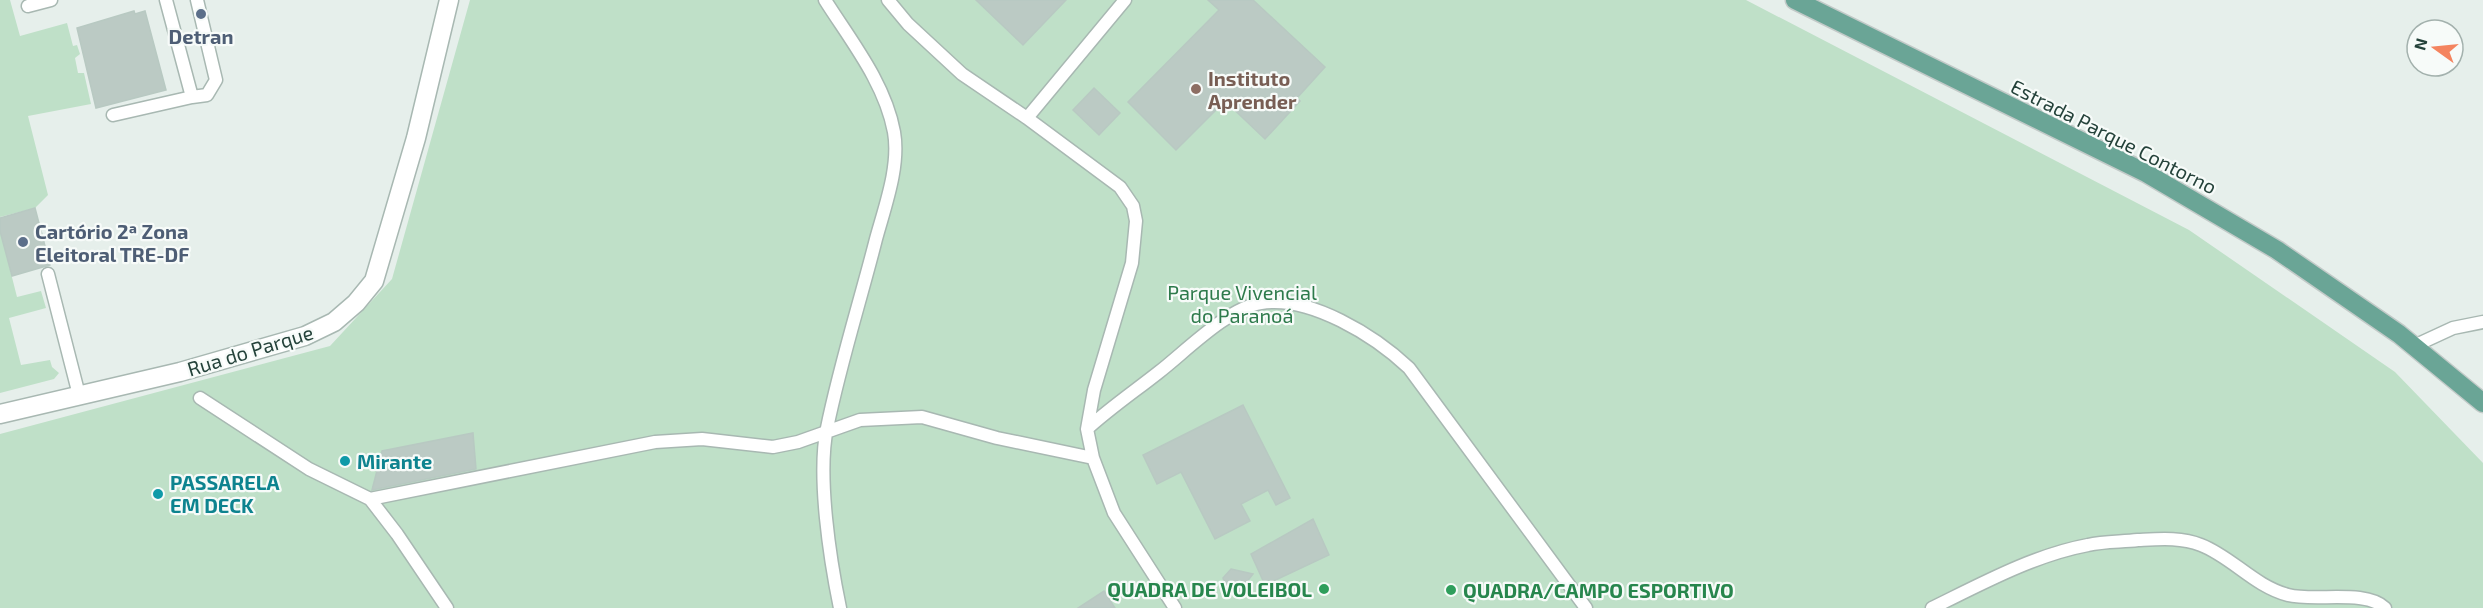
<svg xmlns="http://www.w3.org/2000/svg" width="2483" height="608" font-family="'Exo 2',sans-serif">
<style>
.green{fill:#bfe0c8}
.building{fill:#bbcac4;stroke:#b8c9c2;stroke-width:1.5}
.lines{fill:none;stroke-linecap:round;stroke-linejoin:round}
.service-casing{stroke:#a8b8b2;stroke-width:15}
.tertiary-casing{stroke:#a8b8b2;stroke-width:21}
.primary-casing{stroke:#c2cac8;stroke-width:21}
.service{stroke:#fff;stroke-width:12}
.tertiary{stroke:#fff;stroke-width:18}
.primary{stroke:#6aa596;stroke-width:18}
.service-dot{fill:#5c6f8a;stroke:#f7fbf9;stroke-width:2}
.education-dot{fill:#8d6e63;stroke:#f7fbf9;stroke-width:2}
.culture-dot{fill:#0f9aa8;stroke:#f7fbf9;stroke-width:2}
.leisure-dot{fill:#2e9e5b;stroke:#f7fbf9;stroke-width:2}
.labels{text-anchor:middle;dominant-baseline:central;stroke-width:4.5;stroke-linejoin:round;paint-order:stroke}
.service-label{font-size:20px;font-weight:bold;fill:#4e5e75;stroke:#f7fbf9}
.education-label{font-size:20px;font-weight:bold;fill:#785e54;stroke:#f7fbf9;text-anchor:start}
.street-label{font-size:20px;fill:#24423a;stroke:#f7fbf9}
.park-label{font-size:20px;fill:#2d7a4b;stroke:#f7fbf9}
.culture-label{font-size:20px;font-weight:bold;fill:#0d838f;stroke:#f7fbf9;text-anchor:start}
.leisure-label{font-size:20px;font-weight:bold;fill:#27864d;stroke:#f7fbf9;text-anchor:end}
</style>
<rect width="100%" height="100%" fill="#e6efeb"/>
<!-- green -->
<path class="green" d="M 0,0 L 10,0 L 20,36 L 67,23 L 73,46 L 77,45 L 80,54 L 75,58 L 78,73 L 84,73 L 91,104 L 28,116 L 48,195 L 35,208 L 0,217 Z
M 470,0 L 1746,0 L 2189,230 L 2395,372 L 2483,463 L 2483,608 L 0,608 L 0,434 L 330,346 L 392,279 Z
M 0,230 L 17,297 L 41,291 L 46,308 L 9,318 L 21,365 L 50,360 L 52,367 L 59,373 L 54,379 L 0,393 Z"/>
<!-- building -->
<path class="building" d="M 976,0 L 1066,0 L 1023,45 Z
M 1208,0 L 1253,0 L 1325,67 L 1297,98 L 1300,101 L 1265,139 L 1225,101 L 1176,150 L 1128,102 L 1219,10 Z
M 134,11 L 135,14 L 145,11 L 166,90 L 96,108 L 77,28 Z
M 1094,88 L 1120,113 L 1099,135 L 1073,110 Z
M 35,208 L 50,265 L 12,276 L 0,231 L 0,218 Z
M 1243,405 L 1290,498 L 1276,505 L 1268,490 L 1241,504 L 1250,521 L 1215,539 L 1181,472 L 1157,484 L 1143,455 Z
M 473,433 L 476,469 L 372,490 L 382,451 Z
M 1313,519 L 1329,555 L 1265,585 L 1251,554 Z
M 1231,569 L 1253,574 L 1239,592 L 1227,590 L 1223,578 Z
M 1104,591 L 1115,608 L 1078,608 Z"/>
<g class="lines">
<defs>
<path id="service" d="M 166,0 L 192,97 L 207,95 L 216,80 L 197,0
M 825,0 C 851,41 885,83 894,132 C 900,166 885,206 876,239 C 860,302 840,364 827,428 C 817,476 830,560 840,608
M 888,0 L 908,24 L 962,74 L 1027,118 L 1120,187 L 1133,206 L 1136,221 L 1132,263 L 1094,390 L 1087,429 L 1093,458 L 1114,513 L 1175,608
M 28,6 L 51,0
M 113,115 L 192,97
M 1027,118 L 1125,0
M 48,274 L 79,395
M 2414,346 L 2453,328 L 2483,322
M 200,398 L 309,469 L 370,499 L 655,442 L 702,439 L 773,447 L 798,442 L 860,420 L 922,417 L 997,438 L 1093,458
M 1087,429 C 1110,408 1135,391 1159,372 C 1186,351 1228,308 1261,303 C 1310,295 1375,336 1409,368 L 1586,608
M 370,499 L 397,534 L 447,608
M 1932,608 C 1981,584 2034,555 2088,545 C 2104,541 2121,542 2138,540 C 2159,539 2181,537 2201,545 C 2232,557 2254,586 2288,595 C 2315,602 2365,589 2385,608"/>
<path id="tertiary" d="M 0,414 L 180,372 L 305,336 L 334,322 L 356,303 L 374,281 L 416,138 L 449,0"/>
<path id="primary" d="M 1795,0 L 2146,173 L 2277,250 L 2399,334 L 2483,403"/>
</defs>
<!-- service casing -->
<use href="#service" class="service-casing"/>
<!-- tertiary casing -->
<use href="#tertiary" class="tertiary-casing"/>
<!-- primary casing -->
<use href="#primary" class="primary-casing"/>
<!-- service -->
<use href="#service" class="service"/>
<!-- tertiary -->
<use href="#tertiary" class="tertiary"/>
<!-- primary -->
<use href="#primary" class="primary"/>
</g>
<!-- markers -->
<g class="service-dot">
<circle cx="201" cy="14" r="6"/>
<circle cx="23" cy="242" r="6"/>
</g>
<circle class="education-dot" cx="1196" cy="89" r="6"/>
<g class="culture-dot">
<circle cx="345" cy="461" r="6"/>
<circle cx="158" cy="494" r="6"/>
</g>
<g class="leisure-dot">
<circle cx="1324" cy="589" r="6"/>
<circle cx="1451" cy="590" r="6"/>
</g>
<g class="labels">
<!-- service labels -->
<g class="service-label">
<text x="201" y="36">Detran</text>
<text x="35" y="231" text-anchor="start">Cartório 2ª Zona<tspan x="35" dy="23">Eleitoral TRE-DF</tspan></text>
</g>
<!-- education labels -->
<g class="education-label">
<text x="1208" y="78">Instituto<tspan x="1208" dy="23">Aprender</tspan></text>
</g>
<!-- street labels -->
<g class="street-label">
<text transform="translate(2114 136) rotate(27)">Estrada Parque Contorno</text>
<text transform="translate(250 350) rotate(-17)">Rua do Parque</text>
</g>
<!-- park labels -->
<g class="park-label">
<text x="1242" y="292">Parque Vivencial<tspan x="1242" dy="23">do Paranoá</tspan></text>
</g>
<!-- culture labels -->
<g class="culture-label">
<text x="357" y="461">Mirante</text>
<text x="170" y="482">PASSARELA<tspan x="170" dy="23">EM DECK</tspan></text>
</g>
<!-- leisure labels -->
<g class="leisure-label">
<text x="1312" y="589">QUADRA DE VOLEIBOL</text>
<text x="1463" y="590" text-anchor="start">QUADRA/CAMPO ESPORTIVO</text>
</g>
</g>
<!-- north arrow -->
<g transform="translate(2435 48) rotate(285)"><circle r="28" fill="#f7fbf9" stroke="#a3b1ad" stroke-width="1.5"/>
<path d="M0-4.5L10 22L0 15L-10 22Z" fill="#f4845f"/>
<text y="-9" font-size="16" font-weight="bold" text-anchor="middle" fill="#24423a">N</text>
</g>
</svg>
